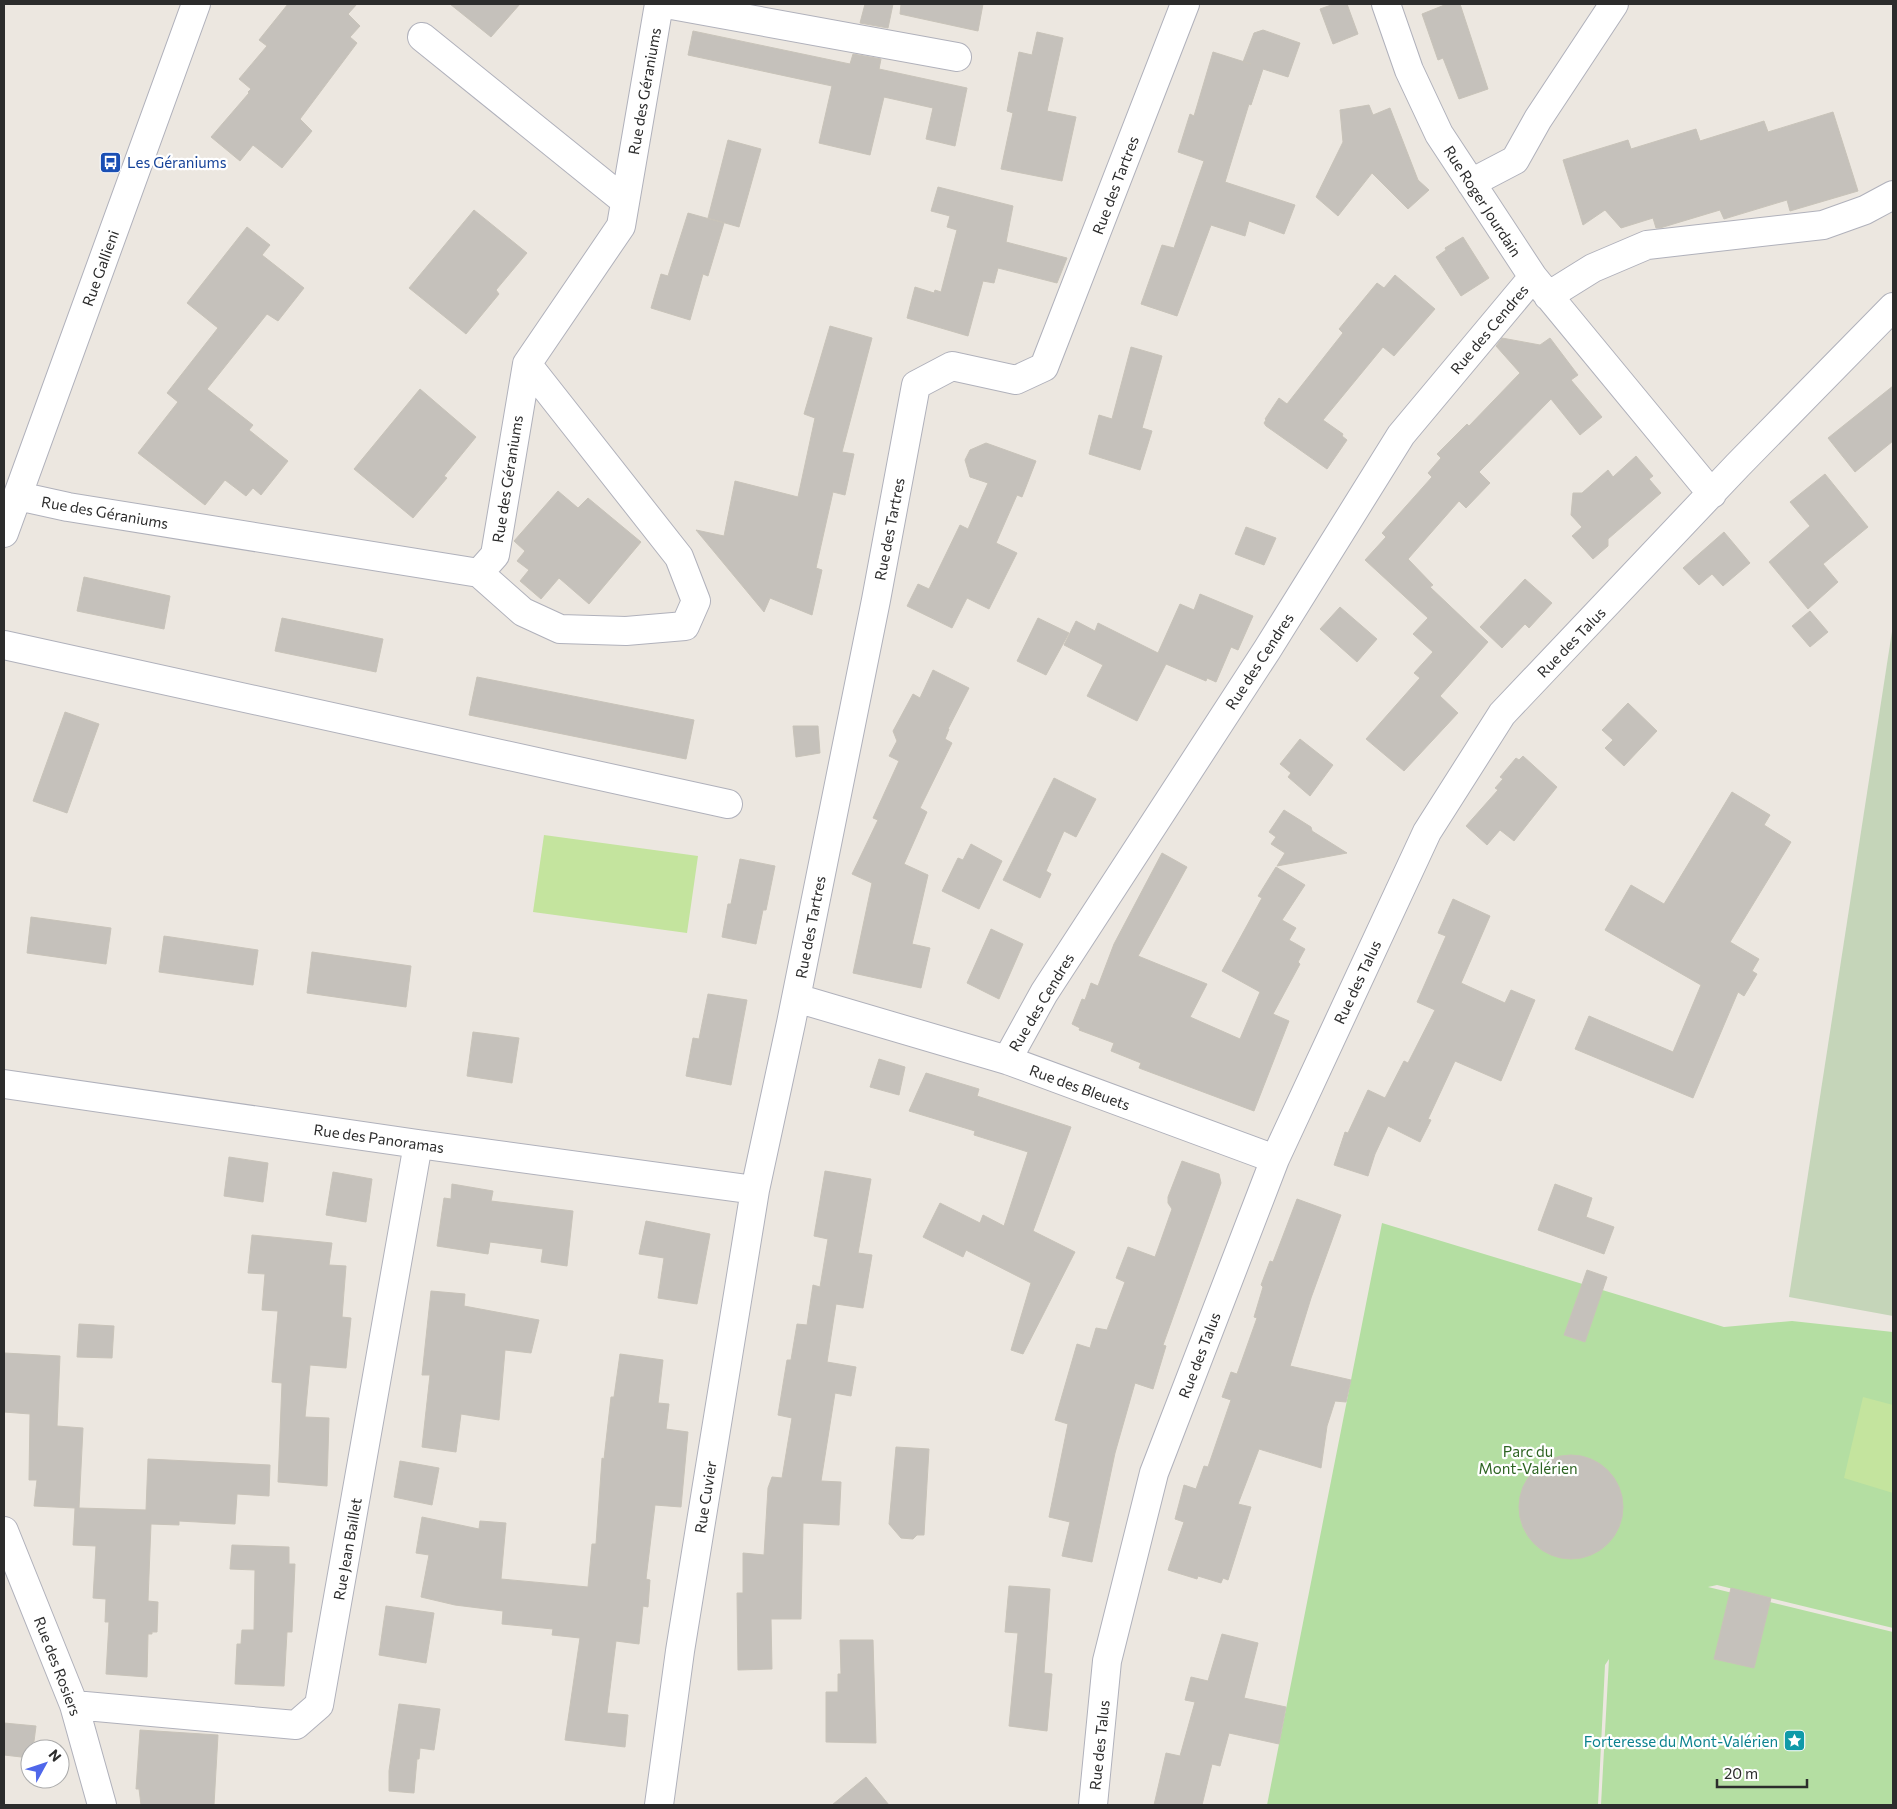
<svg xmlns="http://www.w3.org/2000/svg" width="1897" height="1809" font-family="Commissioner,sans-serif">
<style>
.green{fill:#b4dea2}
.cemetery{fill:#c5d5b9}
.pitch{fill:#c4e49e}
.building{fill:#c5c1bb;stroke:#c8c3b9}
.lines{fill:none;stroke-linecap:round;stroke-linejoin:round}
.minor-casing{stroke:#b0b1bb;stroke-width:30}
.minor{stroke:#fff;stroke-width:28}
.labels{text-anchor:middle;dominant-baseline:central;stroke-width:4.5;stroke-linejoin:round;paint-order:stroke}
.street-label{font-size:15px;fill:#2c2c2c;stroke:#fff}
.transit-label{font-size:15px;fill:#164399;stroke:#fff;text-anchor:start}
.park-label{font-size:15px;fill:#2d6422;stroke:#fff}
.culture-label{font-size:15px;fill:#0d838f;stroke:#fff;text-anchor:end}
</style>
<rect width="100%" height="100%" fill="#ece7e0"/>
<!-- green -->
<path class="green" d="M 1382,1223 L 1724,1327 L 1792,1321 L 1893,1332 L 1893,1628 L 1717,1585 L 1708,1587 L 1893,1632 L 1893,1805 L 1601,1805 L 1609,1659 L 1605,1665 L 1598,1805 L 1267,1805 Z"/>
<!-- cemetery -->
<path class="cemetery" d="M 1893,625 L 1893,1316 L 1789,1297 Z"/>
<!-- pitch -->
<path class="pitch" d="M 544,835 L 698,856 L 687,933 L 533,912 Z
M 1863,1397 L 1893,1405 L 1893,1493 L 1844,1478 Z"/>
<!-- building -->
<path class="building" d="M 288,4 L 357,4 L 348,14 L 360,26 L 350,37 L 357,43 L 300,119 L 312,131 L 282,168 L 253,145 L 240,161 L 211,137 L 249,93 L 248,92 L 251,89 L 239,79 L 267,46 L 259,40 Z
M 450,4 L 520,4 L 491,37 Z
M 865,4 L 893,4 L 888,28 L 860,23 Z
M 901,4 L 983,4 L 978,31 L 900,14 Z
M 1334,4 L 1347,4 L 1358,34 L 1333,44 L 1320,9 Z
M 1447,4 L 1460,4 L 1488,89 L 1459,99 L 1443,58 L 1438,60 L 1422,14 Z
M 1263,30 L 1300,43 L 1288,77 L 1263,69 L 1251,105 L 1249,104 L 1225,182 L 1295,205 L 1284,234 L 1249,221 L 1245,236 L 1211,225 L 1177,316 L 1141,304 L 1162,245 L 1174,248 L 1204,161 L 1178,152 L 1190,114 L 1194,116 L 1213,52 L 1251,64 L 1243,62 L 1254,33 Z
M 693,31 L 850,64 L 853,54 L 881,59 L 879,69 L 967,88 L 955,146 L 926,139 L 933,108 L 884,97 L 870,155 L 819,143 L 832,86 L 688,55 Z
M 1037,32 L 1063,38 L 1047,111 L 1076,117 L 1062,181 L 1001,169 L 1013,113 L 1007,111 L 1019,52 L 1032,55 Z
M 1369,105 L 1373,115 L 1390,108 L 1418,180 L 1429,190 L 1408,209 L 1372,173 L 1338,216 L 1316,197 L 1343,142 L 1340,110 Z
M 1833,112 L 1858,191 L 1790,211 L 1787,200 L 1724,219 L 1720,210 L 1660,228 L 1656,228 L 1653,218 L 1621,228 L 1605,210 L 1583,225 L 1563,160 L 1628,140 L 1631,149 L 1696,129 L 1700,141 L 1764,121 L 1768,132 Z
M 728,140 L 761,149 L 739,227 L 708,218 Z
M 938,187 L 1013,206 L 1006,242 L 1067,258 L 1057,283 L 998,268 L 994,283 L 983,281 L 968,336 L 907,318 L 915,287 L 934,293 L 935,290 L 941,292 L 957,230 L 947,227 L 950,216 L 931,211 Z
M 474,210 L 527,253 L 496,290 L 499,294 L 466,334 L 409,288 Z
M 688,213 L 724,223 L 708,276 L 703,274 L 690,320 L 651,308 L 661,274 L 668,276 Z
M 247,227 L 270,245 L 262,255 L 304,288 L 278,321 L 267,314 L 207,389 L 253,425 L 249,430 L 288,461 L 261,495 L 253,488 L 246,496 L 225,480 L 205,505 L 138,453 L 178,402 L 167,393 L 218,328 L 187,303 Z
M 1463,237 L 1489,278 L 1461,296 L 1436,257 L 1446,250 L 1445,248 Z
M 1395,275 L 1435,309 L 1394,356 L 1383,347 L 1323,420 L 1343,434 L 1342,436 L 1347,440 L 1327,469 L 1266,426 L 1264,423 L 1266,420 L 1265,419 L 1279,398 L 1287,404 L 1343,333 L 1339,329 L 1377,283 L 1384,288 Z
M 830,326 L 872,338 L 842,452 L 854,454 L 845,495 L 833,492 L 816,568 L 822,570 L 812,615 L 770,598 L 764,612 L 696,530 L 724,536 L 735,481 L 798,497 L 815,418 L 804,414 Z
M 1502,338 L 1540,345 L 1550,338 L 1578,375 L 1571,380 L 1602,417 L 1580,435 L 1551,399 L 1479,472 L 1490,483 L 1466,508 L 1459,501 L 1408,559 L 1433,585 L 1430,587 L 1488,642 L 1440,696 L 1458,713 L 1404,771 L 1366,739 L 1420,678 L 1414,673 L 1433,652 L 1413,634 L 1428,618 L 1365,560 L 1386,537 L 1382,533 L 1432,477 L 1428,473 L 1441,458 L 1437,454 L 1467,424 L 1469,426 L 1520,373 L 1496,346 Z
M 1131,347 L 1162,356 L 1142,428 L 1152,431 L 1140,470 L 1089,454 L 1099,415 L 1112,419 Z
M 1893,386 L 1893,441 L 1855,472 L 1828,438 Z
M 420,389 L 476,437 L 444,476 L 447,478 L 413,518 L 354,469 Z
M 986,443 L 1036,461 L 1022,497 L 1017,495 L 996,543 L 1017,553 L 989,609 L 967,598 L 952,628 L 907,606 L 918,584 L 929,589 L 960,525 L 968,529 L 988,483 L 970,477 L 965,460 L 970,450 Z
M 1636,456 L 1653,476 L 1649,479 L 1661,493 L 1608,539 L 1608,546 L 1593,559 L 1572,536 L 1582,527 L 1571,515 L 1573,493 L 1582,493 L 1608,470 L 1613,477 Z
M 1825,474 L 1868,527 L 1823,564 L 1838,582 L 1808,609 L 1769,562 L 1810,526 L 1790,502 Z
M 558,491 L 578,508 L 588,498 L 641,542 L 589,604 L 559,578 L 541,599 L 520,581 L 529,570 L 517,561 L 525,551 L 514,541 Z
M 1246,527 L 1276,538 L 1264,565 L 1235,554 Z
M 1724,532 L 1750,563 L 1723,586 L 1712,574 L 1699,585 L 1683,568 Z
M 84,577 L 170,596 L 164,629 L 77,611 Z
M 1525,579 L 1552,603 L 1529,628 L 1525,624 L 1502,648 L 1480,627 Z
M 1200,594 L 1253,616 L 1238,650 L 1231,647 L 1216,682 L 1207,678 L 1206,681 L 1166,664 L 1137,721 L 1087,696 L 1103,665 L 1064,645 L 1076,621 L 1095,631 L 1098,623 L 1158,653 L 1180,604 L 1194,610 Z
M 1340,607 L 1377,639 L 1357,662 L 1320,629 Z
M 1810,611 L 1828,632 L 1810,647 L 1792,626 Z
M 282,618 L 383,639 L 376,672 L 275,651 Z
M 1038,618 L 1069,633 L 1046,675 L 1017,661 Z
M 933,670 L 969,688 L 948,729 L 949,729 L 945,739 L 952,743 L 920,808 L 927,812 L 904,864 L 928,875 L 912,944 L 930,948 L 921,988 L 853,973 L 872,883 L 852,874 L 878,820 L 873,818 L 899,761 L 889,756 L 897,741 L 893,731 L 913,694 L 920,698 Z
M 477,677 L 694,720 L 686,759 L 469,715 Z
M 1628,703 L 1657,731 L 1624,766 L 1605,748 L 1613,740 L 1602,730 Z
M 65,712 L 99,724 L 67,813 L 33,801 Z
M 793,726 L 818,726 L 820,753 L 796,757 Z
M 1300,739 L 1333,765 L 1310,796 L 1288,777 L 1291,773 L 1280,764 Z
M 1523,756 L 1557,787 L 1514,841 L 1500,830 L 1487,845 L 1466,826 L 1498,790 L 1495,788 L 1503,779 L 1500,777 L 1516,758 L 1519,760 Z
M 1054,778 L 1096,799 L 1076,837 L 1064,831 L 1046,871 L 1051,874 L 1040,898 L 1003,880 Z
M 1732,792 L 1770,815 L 1764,825 L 1791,842 L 1730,942 L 1759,959 L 1752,971 L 1757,974 L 1744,996 L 1738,992 L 1693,1098 L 1575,1049 L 1589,1016 L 1673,1052 L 1701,985 L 1605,930 L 1631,885 L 1664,904 Z
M 1284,810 L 1311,827 L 1312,831 L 1347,853 L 1277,866 L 1285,853 L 1271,844 L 1276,837 L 1269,832 Z
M 971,844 L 1002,861 L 979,909 L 942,891 L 958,858 L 963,860 Z
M 1162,853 L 1187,867 L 1138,956 L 1207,984 L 1190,1017 L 1240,1039 L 1260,992 L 1222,971 L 1262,898 L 1258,896 L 1276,867 L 1305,885 L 1282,920 L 1296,928 L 1289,940 L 1305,949 L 1298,962 L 1300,964 L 1273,1014 L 1289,1021 L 1254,1111 L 1139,1068 L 1141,1063 L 1111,1051 L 1114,1043 L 1079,1030 L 1080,1028 L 1072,1024 L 1082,999 L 1085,1000 L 1091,983 L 1098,986 L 1114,944 Z
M 740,859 L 775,866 L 766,910 L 763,910 L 756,944 L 722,937 L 728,904 L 731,904 Z
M 1453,899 L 1490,916 L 1461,983 L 1505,1003 L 1511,990 L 1535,1000 L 1501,1081 L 1455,1061 L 1428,1119 L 1431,1120 L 1420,1142 L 1388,1126 L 1375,1154 L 1368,1176 L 1334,1165 L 1345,1132 L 1348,1133 L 1368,1090 L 1385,1098 L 1404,1061 L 1408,1063 L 1435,1010 L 1417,1002 L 1446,936 L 1438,933 Z
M 31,917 L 111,928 L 106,964 L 27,953 Z
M 991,929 L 1023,944 L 999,999 L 967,983 Z
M 164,936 L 258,950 L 253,985 L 159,972 Z
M 312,952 L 411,966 L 406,1007 L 307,993 Z
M 708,994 L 747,1000 L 731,1085 L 686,1076 L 693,1038 L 699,1039 Z
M 473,1032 L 519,1038 L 512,1083 L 467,1076 Z
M 879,1059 L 905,1067 L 899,1095 L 870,1087 Z
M 926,1073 L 979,1089 L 977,1096 L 1071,1127 L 1033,1231 L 1075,1252 L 1023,1354 L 1011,1350 L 1031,1283 L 966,1250 L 963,1257 L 923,1237 L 940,1203 L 980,1223 L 983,1215 L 1004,1226 L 1028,1152 L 974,1135 L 975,1131 L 909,1111 Z
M 229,1157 L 268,1163 L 263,1202 L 224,1196 Z
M 1182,1161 L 1219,1174 L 1221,1183 L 1163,1345 L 1166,1346 L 1153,1389 L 1135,1383 L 1115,1453 L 1092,1562 L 1062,1556 L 1070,1522 L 1049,1517 L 1068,1424 L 1055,1420 L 1077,1344 L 1090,1348 L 1096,1328 L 1107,1330 L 1125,1282 L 1116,1278 L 1128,1247 L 1155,1257 L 1172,1209 L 1168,1203 L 1168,1197 Z
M 825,1171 L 871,1179 L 858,1253 L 872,1255 L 863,1308 L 836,1304 L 827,1362 L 856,1367 L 851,1396 L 835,1393 L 821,1481 L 841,1482 L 839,1525 L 803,1523 L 801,1619 L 771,1619 L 772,1669 L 738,1670 L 737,1593 L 743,1593 L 743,1553 L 764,1555 L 768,1488 L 772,1477 L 782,1478 L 792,1418 L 778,1415 L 787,1360 L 791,1360 L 797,1324 L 807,1325 L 813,1285 L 820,1287 L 828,1239 L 814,1236 Z
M 333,1172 L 372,1179 L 366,1222 L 326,1215 Z
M 452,1184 L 493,1191 L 491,1201 L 573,1211 L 567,1266 L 541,1262 L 543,1249 L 490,1242 L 488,1254 L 437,1246 L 444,1198 L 451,1199 Z
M 1555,1184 L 1592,1198 L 1586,1217 L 1614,1227 L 1604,1254 L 1538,1230 Z
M 1297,1199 L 1341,1215 L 1311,1298 L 1290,1366 L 1351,1380 L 1346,1402 L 1335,1401 L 1327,1426 L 1321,1468 L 1259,1449 L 1238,1504 L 1251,1507 L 1228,1580 L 1223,1578 L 1221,1583 L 1198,1576 L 1197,1579 L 1168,1570 L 1184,1522 L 1175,1519 L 1184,1485 L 1196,1489 L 1204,1466 L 1208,1467 L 1231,1400 L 1222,1397 L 1231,1372 L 1237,1374 L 1257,1318 L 1254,1317 L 1263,1287 L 1261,1285 L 1270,1261 L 1273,1262 Z
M 646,1221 L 710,1234 L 697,1304 L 658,1298 L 664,1258 L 639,1254 Z
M 252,1235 L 332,1243 L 329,1265 L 346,1266 L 342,1317 L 351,1318 L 346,1368 L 310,1365 L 305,1417 L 329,1418 L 327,1486 L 278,1482 L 282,1383 L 272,1382 L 278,1311 L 262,1310 L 265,1274 L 248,1273 Z
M 1587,1270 L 1607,1277 L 1585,1342 L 1564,1335 Z
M 431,1291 L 465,1294 L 464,1306 L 539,1320 L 531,1353 L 505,1350 L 499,1420 L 461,1414 L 456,1452 L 422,1447 L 430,1375 L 422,1375 Z
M 79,1324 L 114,1326 L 112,1358 L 77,1357 Z
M 4,1353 L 60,1356 L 57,1426 L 83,1428 L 79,1508 L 146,1510 L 148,1459 L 270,1465 L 269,1496 L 237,1494 L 235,1524 L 179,1521 L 179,1525 L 151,1524 L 148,1601 L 158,1602 L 157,1632 L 152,1632 L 152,1634 L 148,1634 L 147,1677 L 106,1674 L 109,1622 L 105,1622 L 106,1599 L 93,1598 L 96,1546 L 73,1545 L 75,1508 L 34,1506 L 37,1480 L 29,1480 L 30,1414 L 4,1412 Z
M 620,1354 L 663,1360 L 658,1403 L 669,1404 L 666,1429 L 688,1432 L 681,1507 L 655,1505 L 646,1579 L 650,1580 L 648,1607 L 643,1606 L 639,1644 L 616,1641 L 607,1713 L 628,1715 L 625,1747 L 565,1740 L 580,1638 L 552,1635 L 553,1629 L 502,1624 L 503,1611 L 455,1605 L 421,1597 L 429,1555 L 416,1553 L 422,1517 L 479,1529 L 480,1521 L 506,1523 L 501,1579 L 588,1587 L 592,1544 L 596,1544 L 602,1458 L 604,1459 L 611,1397 L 614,1397 Z
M 896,1447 L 929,1449 L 924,1535 L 917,1535 L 913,1539 L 901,1538 L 889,1524 Z
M1519 1507a52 52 0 1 1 104 0a52 52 0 1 1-104 0Z
M 400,1461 L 439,1468 L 432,1505 L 394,1497 Z
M 232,1545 L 289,1547 L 289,1564 L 295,1564 L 292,1632 L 287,1632 L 284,1686 L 235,1684 L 237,1644 L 241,1644 L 242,1630 L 254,1630 L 255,1570 L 230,1569 Z
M 1009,1586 L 1050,1589 L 1044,1673 L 1052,1674 L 1047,1731 L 1009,1726 L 1018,1633 L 1005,1632 Z
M 1731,1588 L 1771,1598 L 1754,1668 L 1714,1659 Z
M 386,1606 L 434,1613 L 426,1663 L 379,1655 Z
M 1222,1634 L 1258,1643 L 1244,1698 L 1286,1707 L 1279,1744 L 1229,1733 L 1220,1766 L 1212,1764 L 1202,1805 L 1154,1805 L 1166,1753 L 1180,1756 L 1195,1702 L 1185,1700 L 1191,1677 L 1208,1681 Z
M 840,1640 L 873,1640 L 876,1743 L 826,1742 L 826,1692 L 838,1692 L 838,1674 L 841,1674 Z
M 399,1704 L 440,1709 L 434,1750 L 420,1748 L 419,1759 L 417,1759 L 414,1793 L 389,1791 L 389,1771 Z
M 4,1723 L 36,1726 L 33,1749 L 30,1749 L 30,1758 L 4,1755 Z
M 140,1730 L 218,1735 L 214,1805 L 141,1805 L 139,1789 L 136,1789 Z
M 866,1777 L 889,1805 L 832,1805 Z"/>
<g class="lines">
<defs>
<path id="minor" d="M 666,4 L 957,57
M 1386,4 L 1409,70 L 1439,134 L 1533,277 L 1712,494
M 422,37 L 625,201
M 1471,183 L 1515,160 L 1538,119 L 1614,4
M 1548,296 L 1593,268 L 1647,245 L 1823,225 L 1865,210 L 1893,195
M 18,496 L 68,507 L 479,573 L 495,555 L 527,364 L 621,226 L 659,4
M 4,533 L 196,4
M 479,573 L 523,612 L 560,629 L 626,631 L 685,626 L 696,601 L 679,557 L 527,364
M 4,645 L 728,804
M 796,998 L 1007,1060 L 1275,1159
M 1007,1060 L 1044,993 L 1267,650 L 1401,435 L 1533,277
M 4,1084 L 418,1144 L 755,1190
M 4,1531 L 74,1705 L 102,1805
M 74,1705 L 296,1725 L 319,1705 L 418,1144
M 659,1805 L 680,1651 L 755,1190 L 791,1023 L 876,600 L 916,385 L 952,366 L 1016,380 L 1044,367 L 1185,4
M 1093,1805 L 1107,1661 L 1154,1473 L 1275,1159 L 1427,832 L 1502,714 L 1738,465 L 1893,307"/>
</defs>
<!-- minor casing -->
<use href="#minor" class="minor-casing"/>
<!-- minor -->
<use href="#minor" class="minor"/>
</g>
<!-- icons -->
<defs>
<symbol id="bus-square" viewBox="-11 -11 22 22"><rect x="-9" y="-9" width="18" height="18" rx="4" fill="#1a4fb4" stroke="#fff"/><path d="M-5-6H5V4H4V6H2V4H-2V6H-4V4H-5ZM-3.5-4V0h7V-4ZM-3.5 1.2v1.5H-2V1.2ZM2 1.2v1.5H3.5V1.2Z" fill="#fff"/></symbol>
<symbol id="sight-square" viewBox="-11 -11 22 22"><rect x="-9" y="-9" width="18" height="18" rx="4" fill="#0f9aa8" stroke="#fff"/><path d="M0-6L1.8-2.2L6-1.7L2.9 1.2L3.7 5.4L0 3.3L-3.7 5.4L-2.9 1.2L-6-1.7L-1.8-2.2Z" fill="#fff"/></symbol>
</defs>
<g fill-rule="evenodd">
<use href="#bus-square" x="98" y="150" width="25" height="25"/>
<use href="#sight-square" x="1782" y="1728" width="25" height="25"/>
</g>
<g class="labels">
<!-- street labels -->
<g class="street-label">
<text transform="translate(644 91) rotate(-80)">Rue des Géraniums</text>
<text transform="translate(1115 185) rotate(-69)">Rue des Tartres</text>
<text transform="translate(1483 201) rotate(57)">Rue Roger Jourdain</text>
<text transform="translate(100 268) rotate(-70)">Rue Gallieni</text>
<text transform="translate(1489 329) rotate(-50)">Rue des Cendres</text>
<text transform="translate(507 479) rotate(-81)">Rue des Géraniums</text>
<text transform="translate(105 512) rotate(10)">Rue des Géraniums</text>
<text transform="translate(889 529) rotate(-79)">Rue des Tartres</text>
<text transform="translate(1571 642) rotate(-46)">Rue des Talus</text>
<text transform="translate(1259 661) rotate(-57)">Rue des Cendres</text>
<text transform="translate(810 927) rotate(-79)">Rue des Tartres</text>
<text transform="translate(1357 982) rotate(-65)">Rue des Talus</text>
<text transform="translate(1041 1002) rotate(-59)">Rue des Cendres</text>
<text transform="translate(1080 1087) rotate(20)">Rue des Bleuets</text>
<text transform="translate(379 1138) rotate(8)">Rue des Panoramas</text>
<text transform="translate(1199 1355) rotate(-69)">Rue des Talus</text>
<text transform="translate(705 1497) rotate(-81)">Rue Cuvier</text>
<text transform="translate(347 1549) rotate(-80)">Rue Jean Baillet</text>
<text transform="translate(58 1666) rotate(69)">Rue des Rosiers</text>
<text transform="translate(1099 1745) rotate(-84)">Rue des Talus</text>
</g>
<!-- transit labels -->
<g class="transit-label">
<text x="127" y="162">Les Géraniums</text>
</g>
<!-- park labels -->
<g class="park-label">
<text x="1528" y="1451">Parc du<tspan x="1528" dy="17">Mont-Valérien</tspan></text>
</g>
<!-- culture labels -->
<g class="culture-label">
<text x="1778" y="1741">Forteresse du Mont-Valérien</text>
</g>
</g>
<!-- border -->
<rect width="1897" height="1809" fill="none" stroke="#2c2c2c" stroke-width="10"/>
<!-- north arrow -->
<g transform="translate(45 1764) rotate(50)"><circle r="24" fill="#ffffff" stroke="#ababab"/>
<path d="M0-4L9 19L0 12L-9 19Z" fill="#4f67ea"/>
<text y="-8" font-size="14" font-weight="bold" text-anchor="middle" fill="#2c2c2c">N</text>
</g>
<!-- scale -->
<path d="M1717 1779v8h90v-8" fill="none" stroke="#2c2c2c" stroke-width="2.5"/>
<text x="1724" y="1779" font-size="15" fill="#2c2c2c" stroke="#ffffff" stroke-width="4" paint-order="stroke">20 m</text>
</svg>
